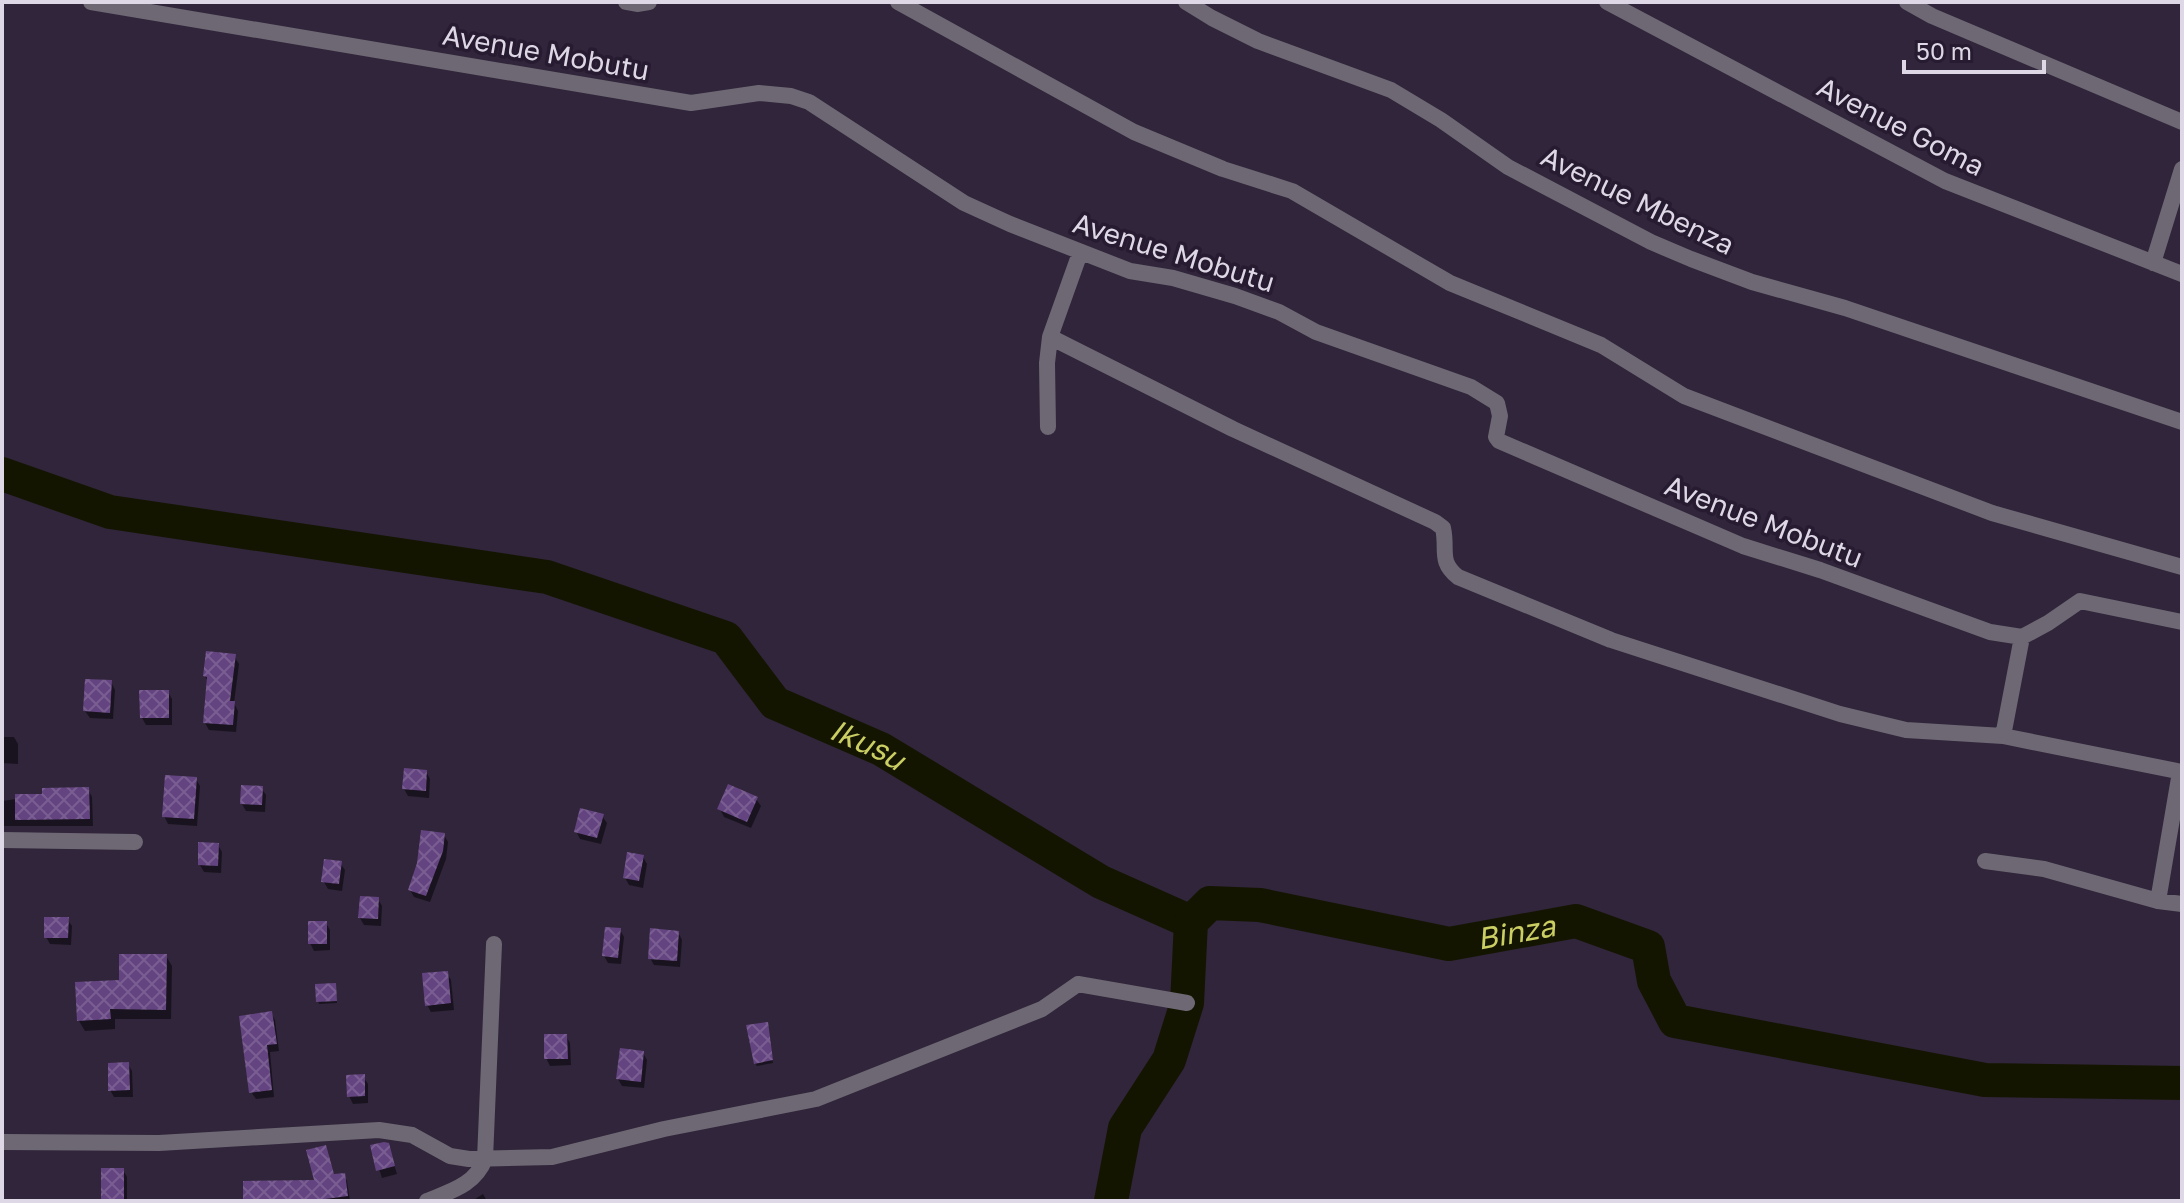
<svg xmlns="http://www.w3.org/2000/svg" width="2184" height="1203" font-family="'Golos Text',sans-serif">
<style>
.shadow{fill:#0007}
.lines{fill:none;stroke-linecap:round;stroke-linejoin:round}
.river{stroke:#141500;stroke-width:34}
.building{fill:url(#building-cross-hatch)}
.street{stroke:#6d6873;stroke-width:16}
.labels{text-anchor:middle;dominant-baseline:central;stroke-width:7;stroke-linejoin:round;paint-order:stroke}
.street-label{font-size:28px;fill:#ded7e5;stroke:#261b30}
.water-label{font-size:30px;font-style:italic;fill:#cace63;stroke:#261b30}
</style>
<defs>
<pattern id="building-cross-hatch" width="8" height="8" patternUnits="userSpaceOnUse" patternTransform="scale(2)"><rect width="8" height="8" fill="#644480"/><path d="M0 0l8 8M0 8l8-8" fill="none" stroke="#7a5e92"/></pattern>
</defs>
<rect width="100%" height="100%" fill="#30253a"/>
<!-- shadow -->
<path class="shadow" d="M 234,656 L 239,664 L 234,703 L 238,711 L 236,732 L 209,730 L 205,723 L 208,682 L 205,676 Z
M 111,682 L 115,690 L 113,719 L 90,718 L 85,711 Z
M 168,692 L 172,699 L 172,725 L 146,725 L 142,718 Z
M 2,737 L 14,737 L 18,744 L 18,764 L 2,763 Z
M 426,771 L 430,779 L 429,798 L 408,796 L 404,789 Z
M 196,779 L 200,786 L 197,826 L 168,824 L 164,816 Z
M 261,788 L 266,795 L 265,812 L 246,811 L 242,804 Z
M 88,789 L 92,797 L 93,826 L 2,826 L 2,801 Z
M 756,799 L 761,806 L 751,828 L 724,817 L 720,809 Z
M 602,816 L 607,823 L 601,844 L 580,839 L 576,831 Z
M 444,835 L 448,842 L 446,859 L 430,902 L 414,897 L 410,890 Z
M 218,845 L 222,852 L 221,873 L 204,872 L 200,865 Z
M 643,857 L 647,864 L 643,888 L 629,885 L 625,878 Z
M 340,863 L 345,870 L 342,891 L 328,889 L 324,882 Z
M 378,899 L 382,906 L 381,926 L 364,925 L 360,918 Z
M 67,919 L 72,926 L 71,945 L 50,944 L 46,937 Z
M 326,923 L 330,930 L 330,950 L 314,951 L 310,943 Z
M 620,930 L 624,937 L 621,964 L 608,963 L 604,956 Z
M 678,932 L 682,940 L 680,967 L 654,965 L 650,958 Z
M 166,956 L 172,966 L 171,1019 L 115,1019 L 115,1029 L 85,1031 L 79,1021 L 121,982 Z
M 447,973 L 451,980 L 454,1010 L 431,1012 L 427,1005 Z
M 335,985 L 337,1003 L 319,1004 L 318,1001 Z
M 271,1013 L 275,1020 L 279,1051 L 270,1052 L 274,1097 L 256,1099 L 251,1092 Z
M 768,1027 L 773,1063 L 757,1066 L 755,1063 Z
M 566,1036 L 570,1043 L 571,1065 L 550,1066 L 546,1058 Z
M 643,1053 L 647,1060 L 644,1088 L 622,1086 L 618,1079 Z
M 128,1064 L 132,1071 L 133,1097 L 114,1097 L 110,1090 Z
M 363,1076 L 368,1084 L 368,1103 L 353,1104 L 349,1096 Z
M 388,1145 L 397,1174 L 382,1178 L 372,1147 Z
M 123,1170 L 127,1177 L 127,1201 L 103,1201 Z
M 344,1175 L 347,1181 L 350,1201 L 245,1201 Z
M 483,1194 L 487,1201 L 472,1201 Z"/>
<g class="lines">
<!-- river -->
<g class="river">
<path id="s1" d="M 2,474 L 110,512 L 547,577 L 726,638 L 775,703 L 881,749 L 1101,882 L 1191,922"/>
<path id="s2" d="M 1111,1201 L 1125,1128 L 1169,1060 L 1187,1003 L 1191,922 L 1210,903 L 1260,905 L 1449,944 L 1576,921 L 1648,947 L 1654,981 L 1675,1021 L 1985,1080 L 2182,1083"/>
</g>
</g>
<!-- building -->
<path class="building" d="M 206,651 L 236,654 L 230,701 L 235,701 L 233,725 L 203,723 L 207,677 L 203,676 Z
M 85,679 L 112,680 L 110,713 L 83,711 Z
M 139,690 L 169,690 L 169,718 L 140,718 Z
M 404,768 L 427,770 L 426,791 L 402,789 Z
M 165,775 L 197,777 L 194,819 L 162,817 Z
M 728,784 L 758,797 L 747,822 L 717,809 Z
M 241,785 L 263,786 L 262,805 L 240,804 Z
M 89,787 L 90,819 L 15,820 L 15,794 L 42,794 L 42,788 Z
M 580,808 L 604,814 L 597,838 L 574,832 Z
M 421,830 L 445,833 L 443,851 L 426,896 L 408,890 L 417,863 Z
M 198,842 L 219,843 L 218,866 L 198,865 Z
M 627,852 L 644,855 L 639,881 L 623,878 Z
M 324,859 L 342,861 L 339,884 L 321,882 Z
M 360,896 L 379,897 L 378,919 L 358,918 Z
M 44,917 L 69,917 L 68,938 L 44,938 Z
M 308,921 L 327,921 L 327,944 L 308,944 Z
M 605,927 L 621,928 L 618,958 L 602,956 Z
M 650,928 L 679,931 L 677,961 L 648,959 Z
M 119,954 L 167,954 L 166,1010 L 110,1009 L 111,1019 L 77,1021 L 75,982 L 119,980 Z
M 448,971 L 451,1003 L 425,1006 L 422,973 Z
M 336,983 L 337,1001 L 316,1002 L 315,984 Z
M 272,1011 L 277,1044 L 267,1045 L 272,1090 L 249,1093 L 239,1016 Z
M 768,1022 L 773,1060 L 754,1064 L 746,1025 Z
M 544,1034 L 567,1034 L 568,1059 L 544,1059 Z
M 620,1048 L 644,1051 L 641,1082 L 616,1079 Z
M 129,1062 L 130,1090 L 108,1091 L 108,1063 Z
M 365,1074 L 365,1096 L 347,1097 L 346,1075 Z
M 384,1142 L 389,1143 L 395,1166 L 376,1171 L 370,1145 Z
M 326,1145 L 334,1174 L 345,1173 L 348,1196 L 310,1201 L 243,1201 L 243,1181 L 314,1180 L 306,1150 Z
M 101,1168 L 124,1168 L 124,1201 L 101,1201 Z"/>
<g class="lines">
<!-- street -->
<path class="street" d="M 91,2 L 691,103 L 759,93 L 791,96 L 809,102 L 964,203 L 1010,224 L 1130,271 L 1173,278 L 1235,296 L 1279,312 L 1316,332 L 1471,387 L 1497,403 L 1500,416 L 1496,437 L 1499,441 L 1743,546 L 1820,570 L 1990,632 L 2022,637 L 2048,623 L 2080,601 L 2182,622
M 626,2 L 637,4 L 649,2
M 898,2 L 1134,132 L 1223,169 L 1292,191 L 1450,283 L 1601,345 L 1684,396 L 1992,513 L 2182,567
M 1186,2 L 1212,18 L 1258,41 L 1391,90 L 1441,120 L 1508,167 L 1651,242 L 1691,259 L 1752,282 L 1845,308 L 2182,422
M 1607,2 L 1945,181 L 2182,274
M 1907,2 L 1932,16 L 2182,122
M 2153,263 L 2182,169
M 1050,337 L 1233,429 L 1435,522 L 1443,528 C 1448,550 1438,561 1458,577 L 1611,640 L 1840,714 L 1906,730 L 2003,736 L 2182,772
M 1048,427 L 1047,363 L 1050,337 L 1080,253
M 2003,736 L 2022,637
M 2,840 L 135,842
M 1985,861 L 2044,869 L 2158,901 L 2182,904
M 2158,901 L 2180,772
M 2,1142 L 159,1143 L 379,1130 L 412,1135 L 450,1156 L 469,1159 L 552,1157 L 664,1129 L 816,1099 L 1042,1009 L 1078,984 L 1187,1003
M 427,1201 C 451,1191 475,1185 485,1159 L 494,944"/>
</g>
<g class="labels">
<!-- street labels -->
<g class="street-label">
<text transform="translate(546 52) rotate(10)">Avenue Mobutu</text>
<text transform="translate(1901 126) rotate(27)">Avenue Goma</text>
<text transform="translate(1638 200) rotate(26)">Avenue Mbenza</text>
<text transform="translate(1174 252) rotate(17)">Avenue Mobutu</text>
<text transform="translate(1764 521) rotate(21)">Avenue Mobutu</text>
</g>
<!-- water labels -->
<g class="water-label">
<text stroke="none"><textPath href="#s1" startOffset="928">Ikusu</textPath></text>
<text stroke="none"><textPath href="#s2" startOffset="634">Binza</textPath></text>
</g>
</g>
<!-- border -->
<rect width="2184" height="1203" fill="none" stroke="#ded7e5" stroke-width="8"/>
<!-- scale -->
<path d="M1904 60v12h140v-12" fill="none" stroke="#ded7e5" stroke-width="4"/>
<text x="1916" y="60" font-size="24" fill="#ded7e5" stroke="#261b30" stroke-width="6" paint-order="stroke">50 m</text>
</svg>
